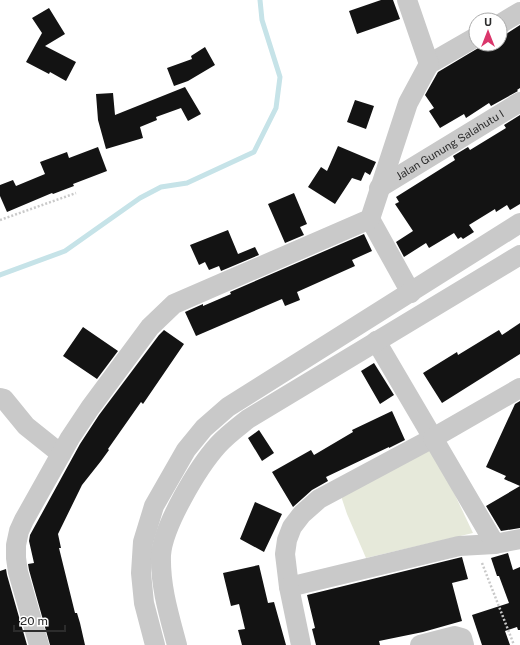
<svg xmlns="http://www.w3.org/2000/svg" width="520" height="645" font-family="'Public Sans',sans-serif">
<style>
.green{fill:#e6e9da}
.lines{fill:none;stroke-linecap:round;stroke-linejoin:round}
.stream{stroke:#c6e3e8;stroke-width:5}
.building{fill:#131313}
.path{stroke:#c9c9c9;stroke-width:2.5;stroke-dasharray:2 2;stroke-linecap:butt}
.minor{stroke:#c9c9c9;stroke-width:20}
.labels{text-anchor:middle;dominant-baseline:central;stroke-width:4;stroke-linejoin:round;paint-order:stroke}
.street-label{font-size:11px;fill:#2c2c2c;stroke:#fff}
</style>
<rect width="100%" height="100%" fill="#fff"/>
<!-- green -->
<path class="green" d="M 430,442 L 473,533 L 366,558 L 347,514 L 340,493 Z"/>
<g class="lines">
<!-- stream -->
<path class="stream" d="M 0,275 L 65,251 L 140,198 L 161,187 L 187,183 L 254,152 L 276,108 L 280,77 L 262,20 L 260,0"/>
</g>
<!-- building -->
<path class="building" d="M 381,0 L 393,0 L 400,19 L 357,34 L 349,11 Z
M 49,8 L 65,34 L 45,46 L 76,62 L 66,81 L 50,72 L 49,74 L 26,62 L 42,33 L 32,18 Z
M 520,25 L 520,88 L 517,90 L 518,91 L 491,106 L 489,103 L 466,118 L 464,114 L 440,128 L 429,111 L 434,108 L 425,95 L 438,72 L 485,44 L 500,44 L 500,35 L 506,34 Z
M 205,47 L 215,65 L 188,81 L 174,86 L 167,68 L 192,59 L 191,56 Z
M 185,87 L 201,114 L 188,121 L 181,108 L 156,117 L 157,120 L 140,127 L 143,138 L 106,149 L 98,120 L 96,94 L 113,93 L 115,115 Z
M 355,100 L 374,106 L 366,129 L 347,122 Z
M 520,115 L 520,204 L 510,210 L 507,205 L 496,212 L 495,209 L 469,225 L 474,232 L 463,239 L 461,237 L 458,239 L 454,233 L 429,248 L 426,243 L 404,257 L 396,242 L 413,231 L 395,204 L 399,202 L 396,197 L 455,160 L 453,156 L 468,147 L 470,150 L 506,128 L 504,125 Z
M 338,146 L 376,162 L 370,175 L 365,172 L 361,181 L 352,178 L 335,204 L 308,187 L 321,167 L 327,171 Z
M 98,147 L 107,171 L 73,184 L 74,186 L 53,194 L 52,193 L 7,212 L 0,196 L 0,185 L 13,180 L 16,186 L 45,174 L 40,162 L 67,152 L 69,158 Z
M 294,193 L 307,224 L 300,227 L 304,235 L 285,243 L 268,204 Z
M 228,230 L 238,254 L 255,247 L 259,255 L 221,271 L 219,266 L 209,270 L 205,262 L 199,265 L 190,245 Z
M 364,234 L 372,251 L 352,260 L 355,266 L 297,292 L 300,300 L 285,306 L 282,299 L 196,336 L 185,312 L 203,304 L 203,306 L 231,294 L 230,292 Z
M 520,323 L 520,354 L 442,403 L 423,373 L 457,352 L 458,355 L 499,330 L 502,335 Z
M 83,327 L 118,351 L 97,379 L 63,356 Z
M 164,330 L 184,344 L 143,404 L 141,402 L 108,449 L 109,450 L 101,461 L 82,485 L 58,534 L 61,548 L 59,548 L 75,613 L 77,613 L 80,623 L 85,645 L 50,645 L 29,570 L 28,564 L 34,563 L 29,541 L 30,535 L 80,444 L 99,415 L 159,335 Z
M 374,363 L 394,395 L 380,404 L 361,371 Z
M 520,401 L 520,486 L 504,479 L 506,476 L 486,467 L 515,404 Z
M 392,411 L 405,440 L 389,448 L 389,447 L 326,477 L 328,481 L 312,490 L 293,507 L 272,472 L 311,450 L 314,455 L 353,432 L 352,430 Z
M 259,430 L 274,453 L 262,461 L 248,438 Z
M 520,486 L 520,528 L 501,531 L 486,506 Z
M 255,502 L 282,514 L 264,552 L 240,539 Z
M 508,553 L 513,570 L 520,567 L 520,630 L 518,630 L 517,627 L 505,631 L 510,645 L 482,645 L 472,615 L 509,603 L 499,576 L 497,576 L 491,558 Z
M 462,557 L 468,579 L 452,583 L 462,621 L 423,632 L 379,641 L 380,645 L 316,645 L 312,629 L 315,628 L 307,595 Z
M 259,565 L 268,603 L 274,602 L 286,645 L 242,645 L 238,630 L 245,629 L 239,604 L 231,606 L 223,573 Z
M 6,569 L 7,575 L 27,645 L 0,645 L 0,571 Z"/>
<g class="lines">
<!-- path -->
<path class="path" d="M 0,220 L 76,193
M 482,563 L 514,645"/>
<!-- minor -->
<g class="minor">
<path d="M 500,24 L 520,12"/>
<path d="M 429,64 L 476,37"/>
<path id="s1" d="M 379,188 L 520,102"/>
<path d="M 370,219 L 411,293"/>
<path d="M 376,341 L 433,438 L 319,499 L 302,514 L 292,527 L 287,540 L 285,554 L 289,587 L 459,546 L 495,544"/>
<path d="M 520,388 L 433,438 L 495,544 L 520,539"/>
<path d="M 0,398 L 4,399 L 26,426 L 61,454"/>
<path d="M 289,587 L 301,645"/>
<path d="M 39,645 L 18,572 L 16,558 L 16,545 L 19,531 L 24,520 L 70,438 L 90,408 L 150,327 L 174,304 L 370,219 L 408,103 L 429,64 L 407,0"/>
<path d="M 155,645 L 144,603 L 141,573 L 143,542 L 154,506 L 186,450 L 204,428 L 228,407 L 520,223"/>
<path d="M 177,645 C 169,615 160,586 161,555 C 163,526 198,467 218,445 C 227,435 238,427 248,419 L 520,255"/>
<path d="M 420,645 L 455,636 L 462,638 L 464,645"/>
</g>
</g>
<g class="labels">
<!-- street labels -->
<g class="street-label">
<text stroke="none"><textPath href="#s1" startOffset="83">Jalan Gunung Salahutu I</textPath></text>
</g>
</g>
<!-- north arrow -->
<g transform="translate(488 32)"><circle r="19" fill="#ffffff" stroke="#ababab"/>
<path d="M0-3L7 15L0 10L-7 15Z" fill="#da366b"/>
<text y="-6" font-size="11" font-weight="bold" text-anchor="middle" fill="#2c2c2c">U</text>
</g>
<!-- scale -->
<path d="M14 625v6h51v-6" fill="none" stroke="#2c2c2c" stroke-width="2"/>
<text x="20" y="625" font-size="12" fill="#2c2c2c" stroke="#ffffff" stroke-width="3" paint-order="stroke">20 m</text>
</svg>
